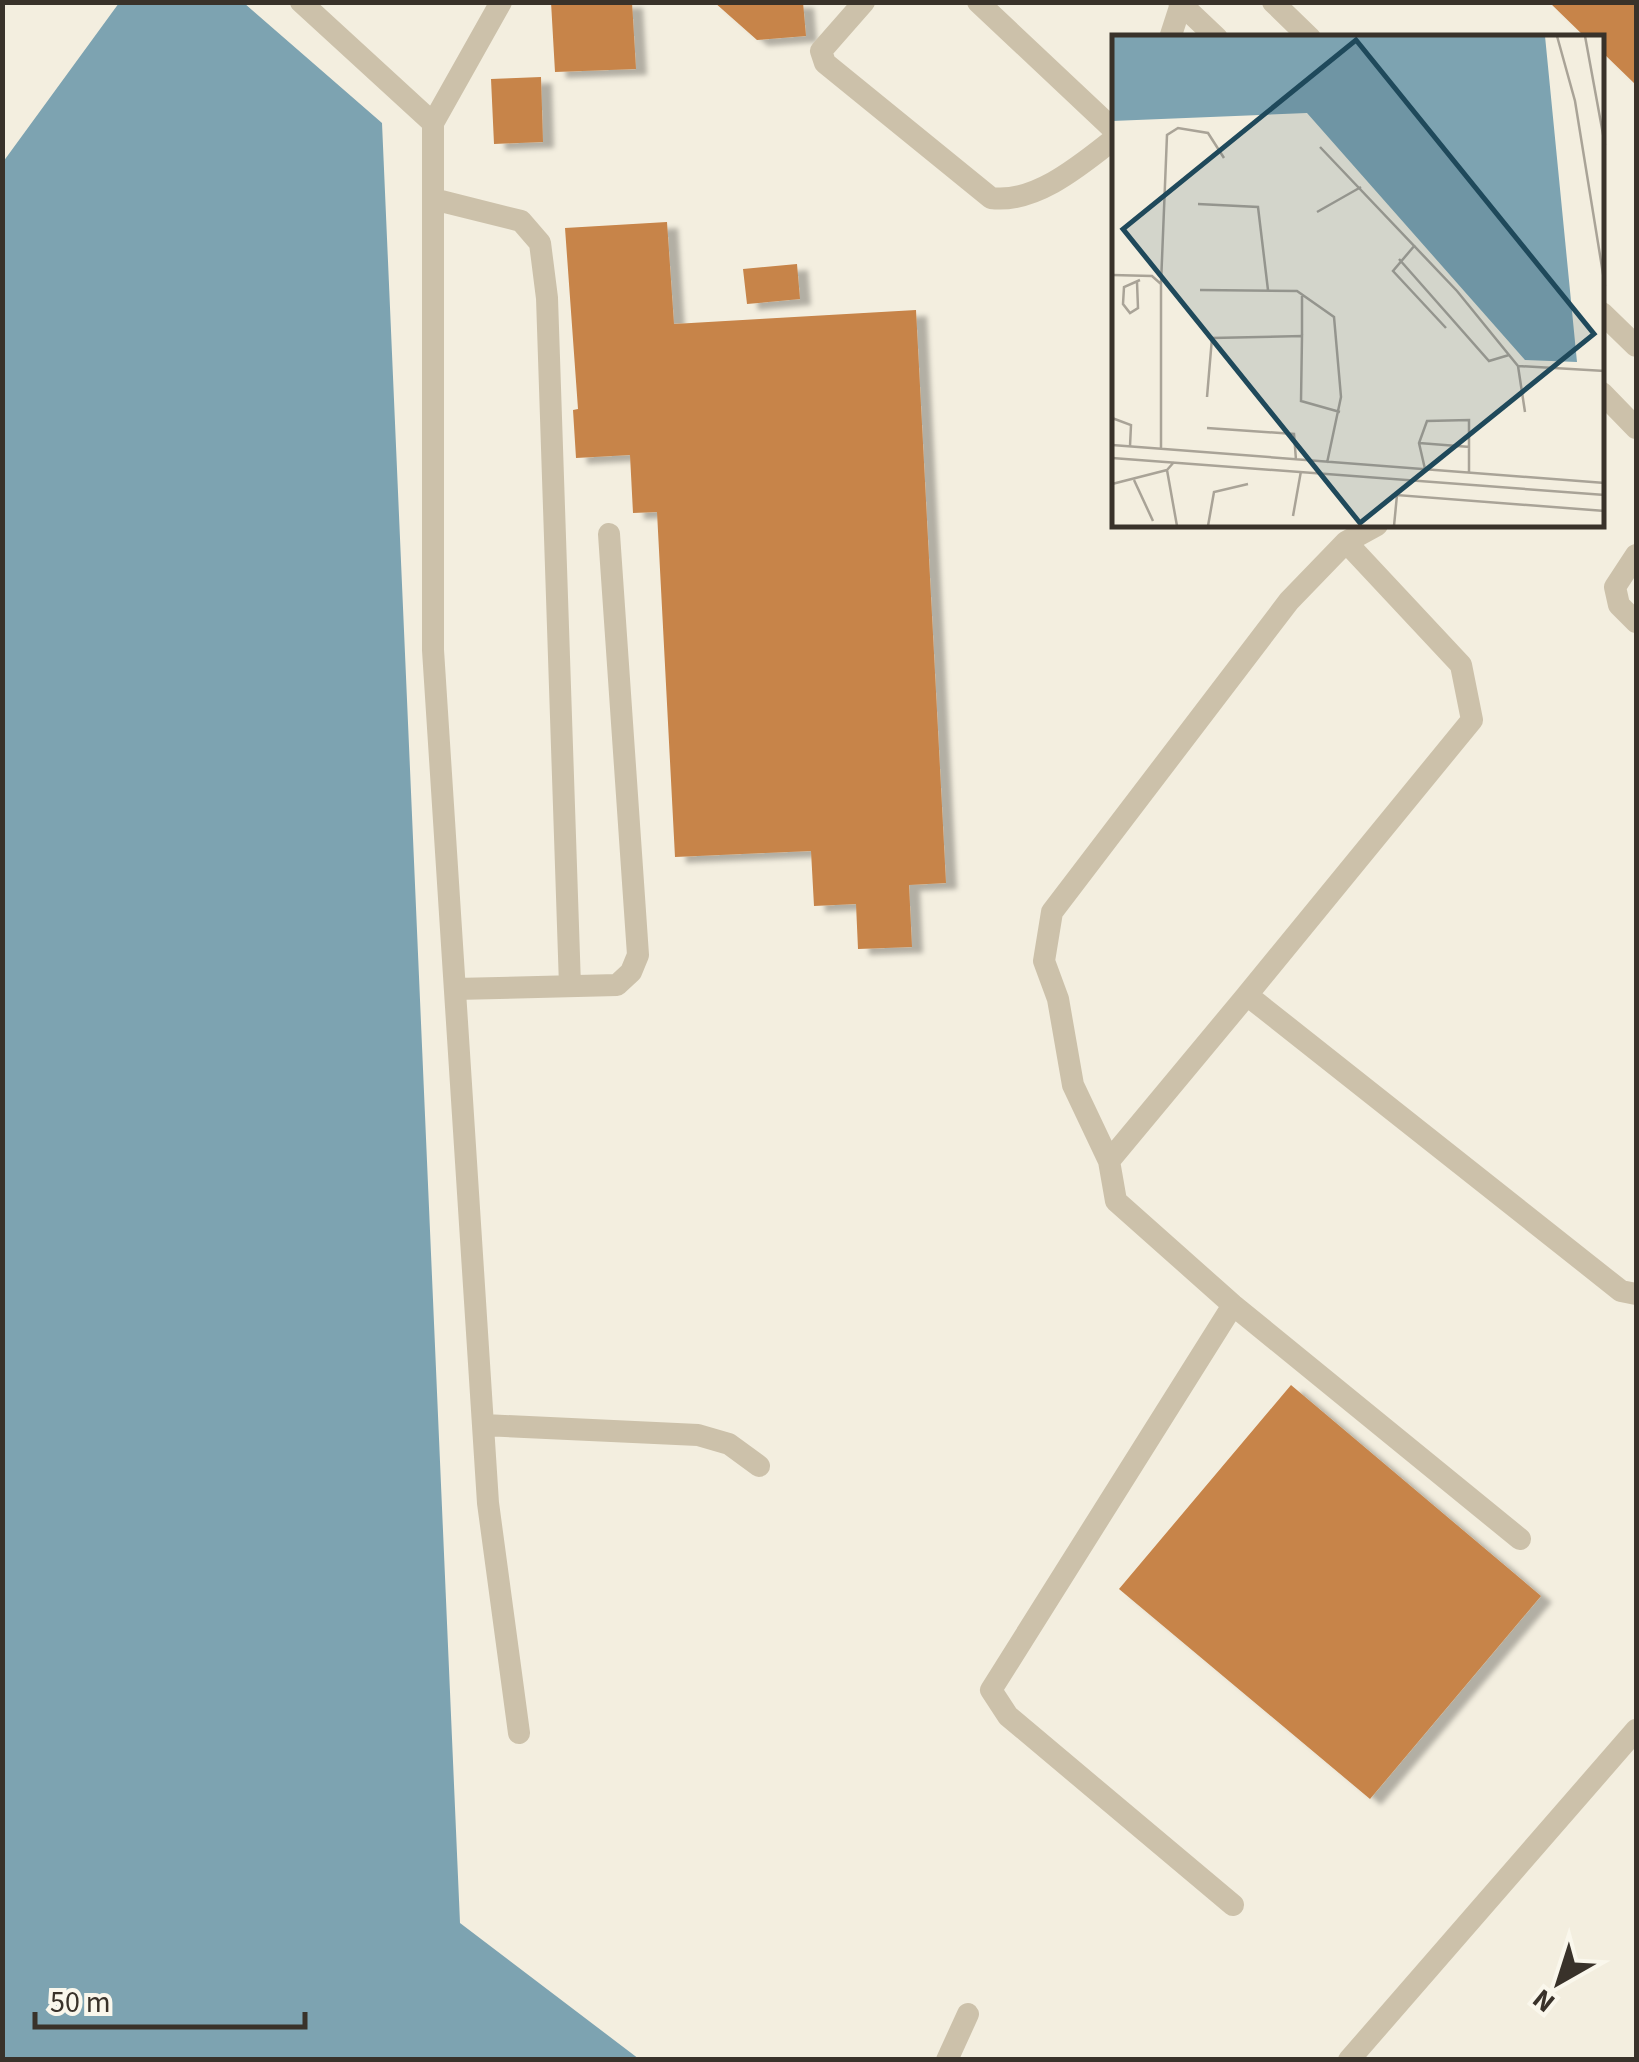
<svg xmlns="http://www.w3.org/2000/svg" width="1639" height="2062" font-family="'Source Sans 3',sans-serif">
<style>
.water{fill:#7da3b1}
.building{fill:#c78449;filter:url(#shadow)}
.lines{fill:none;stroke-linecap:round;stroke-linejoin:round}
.service{stroke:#ccc1aa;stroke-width:22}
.inset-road{fill:none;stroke:#a9a397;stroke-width:2.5}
.view{fill:#1f495b;fill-opacity:0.15;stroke:#1f495b;stroke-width:5}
.inset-edge{fill:none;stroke:#39322a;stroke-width:5}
</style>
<defs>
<filter id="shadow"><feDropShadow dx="11" dy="6" stdDeviation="2.5" flood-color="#0004"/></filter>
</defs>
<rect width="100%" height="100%" fill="#f3eedf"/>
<!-- water -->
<path class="water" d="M 119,3 L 244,3 L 382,123 L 460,1923 L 639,2059 L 3,2059 L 3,162 Z"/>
<!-- building -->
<path class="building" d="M 551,2 L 632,2 L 636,69 L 555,72 Z
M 714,2 L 803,2 L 806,36 L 757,40 Z
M 1549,2 L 1636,2 L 1636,85 L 1602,52 L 1602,38 L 1586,38 Z
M 541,77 L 543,142 L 494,144 L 491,79 Z
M 667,222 L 674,324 L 916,310 L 946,883 L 909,885 L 912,947 L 858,949 L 856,904 L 814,906 L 811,851 L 675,857 L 657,512 L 633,513 L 630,455 L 576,458 L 573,410 L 578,409 L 565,228 Z
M 797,264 L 800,299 L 747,304 L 743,269 Z
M 1291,1385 L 1541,1596 L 1370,1799 L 1119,1589 Z"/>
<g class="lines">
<!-- service -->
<path class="service" d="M 301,2 L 433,123 L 433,650 L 488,1503 L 519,1733
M 864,2 L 821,51 L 825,63 L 991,198 C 1035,204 1081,165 1114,139
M 978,2 L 1114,130
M 1179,2 L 1217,38
M 1273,2 L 1310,38
M 1170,38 L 1181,4
M 433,123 L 501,2
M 433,199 L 521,221 L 540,243 L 547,298 L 570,986
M 1602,313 L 1636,346
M 1602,393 L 1636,428
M 1377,525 L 1346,542 L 1289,601 L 1052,912 L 1044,961 L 1058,999 L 1073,1085 L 1109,1161 L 1116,1201 L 1233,1305 L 1520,1539
M 1346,542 L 1461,665 L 1472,720 L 1247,995 L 1621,1291 L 1636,1294
M 1636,555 L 1615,587 L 1619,605 L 1636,622
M 455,989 L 617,985 L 631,972 L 638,955 L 609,534
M 1109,1161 L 1247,995
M 484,1425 L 698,1435 L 729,1444 L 759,1466
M 1233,1905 L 1008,1716 L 991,1690 L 1233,1305
M 947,2060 L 968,2014
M 1349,2060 L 1636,1730"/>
</g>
<!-- overview -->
<g transform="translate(1112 35)">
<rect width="492" height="492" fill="#f3eedf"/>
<path d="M 433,1 L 465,327 L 413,325 L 195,78 L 0,86 L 0,1 Z" fill="#7da3b1"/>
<path class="inset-road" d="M 445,1 L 463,66 L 493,251M 473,1 L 493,110M 208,112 L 345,256 L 406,331 L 493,336M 86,169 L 146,172 L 156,255M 205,177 L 249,152M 303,210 L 281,236 L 334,293M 287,224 L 377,326 L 397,320M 0,240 L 40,241 L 49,249 L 49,414M 25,247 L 26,273 L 18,278 L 11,269 L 12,252 L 28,245M 49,249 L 55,100 L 66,93 L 96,98 L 112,123M 88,255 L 185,256 L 222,282 L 229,362 L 215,428M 190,301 L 190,261M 406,331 L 413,377M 95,362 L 100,303 L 190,301 L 189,366 L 228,377M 0,383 L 19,390 L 18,411M 95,393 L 182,399 L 184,425M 307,408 L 358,412M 0,410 L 493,448M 0,423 L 493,460M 62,427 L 55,435 L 65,491M 313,434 L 307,408 L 315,386 L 357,385 L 357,437M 22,445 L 41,486M 0,449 L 55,435M 181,481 L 189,436M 96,491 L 102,457 L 136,449M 282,491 L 285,460 L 493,476"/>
<path class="view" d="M 244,5 L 482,299 L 248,488 L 11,194 Z"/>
<rect width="492" height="492" class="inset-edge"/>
</g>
<!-- border -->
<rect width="1639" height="2062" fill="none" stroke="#39322a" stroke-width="10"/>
<!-- north arrow -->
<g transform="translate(1559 1982) rotate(219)" stroke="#faf7ec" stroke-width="8" paint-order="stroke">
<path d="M0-8L18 38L0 25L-18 38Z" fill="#39322a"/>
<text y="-15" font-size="28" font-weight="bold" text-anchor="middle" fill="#39322a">N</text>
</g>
<!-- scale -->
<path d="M35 2012v15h270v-15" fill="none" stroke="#39322a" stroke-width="5"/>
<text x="50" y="2012" font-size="30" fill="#39322a" stroke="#faf7ec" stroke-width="8" paint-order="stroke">50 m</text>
</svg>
